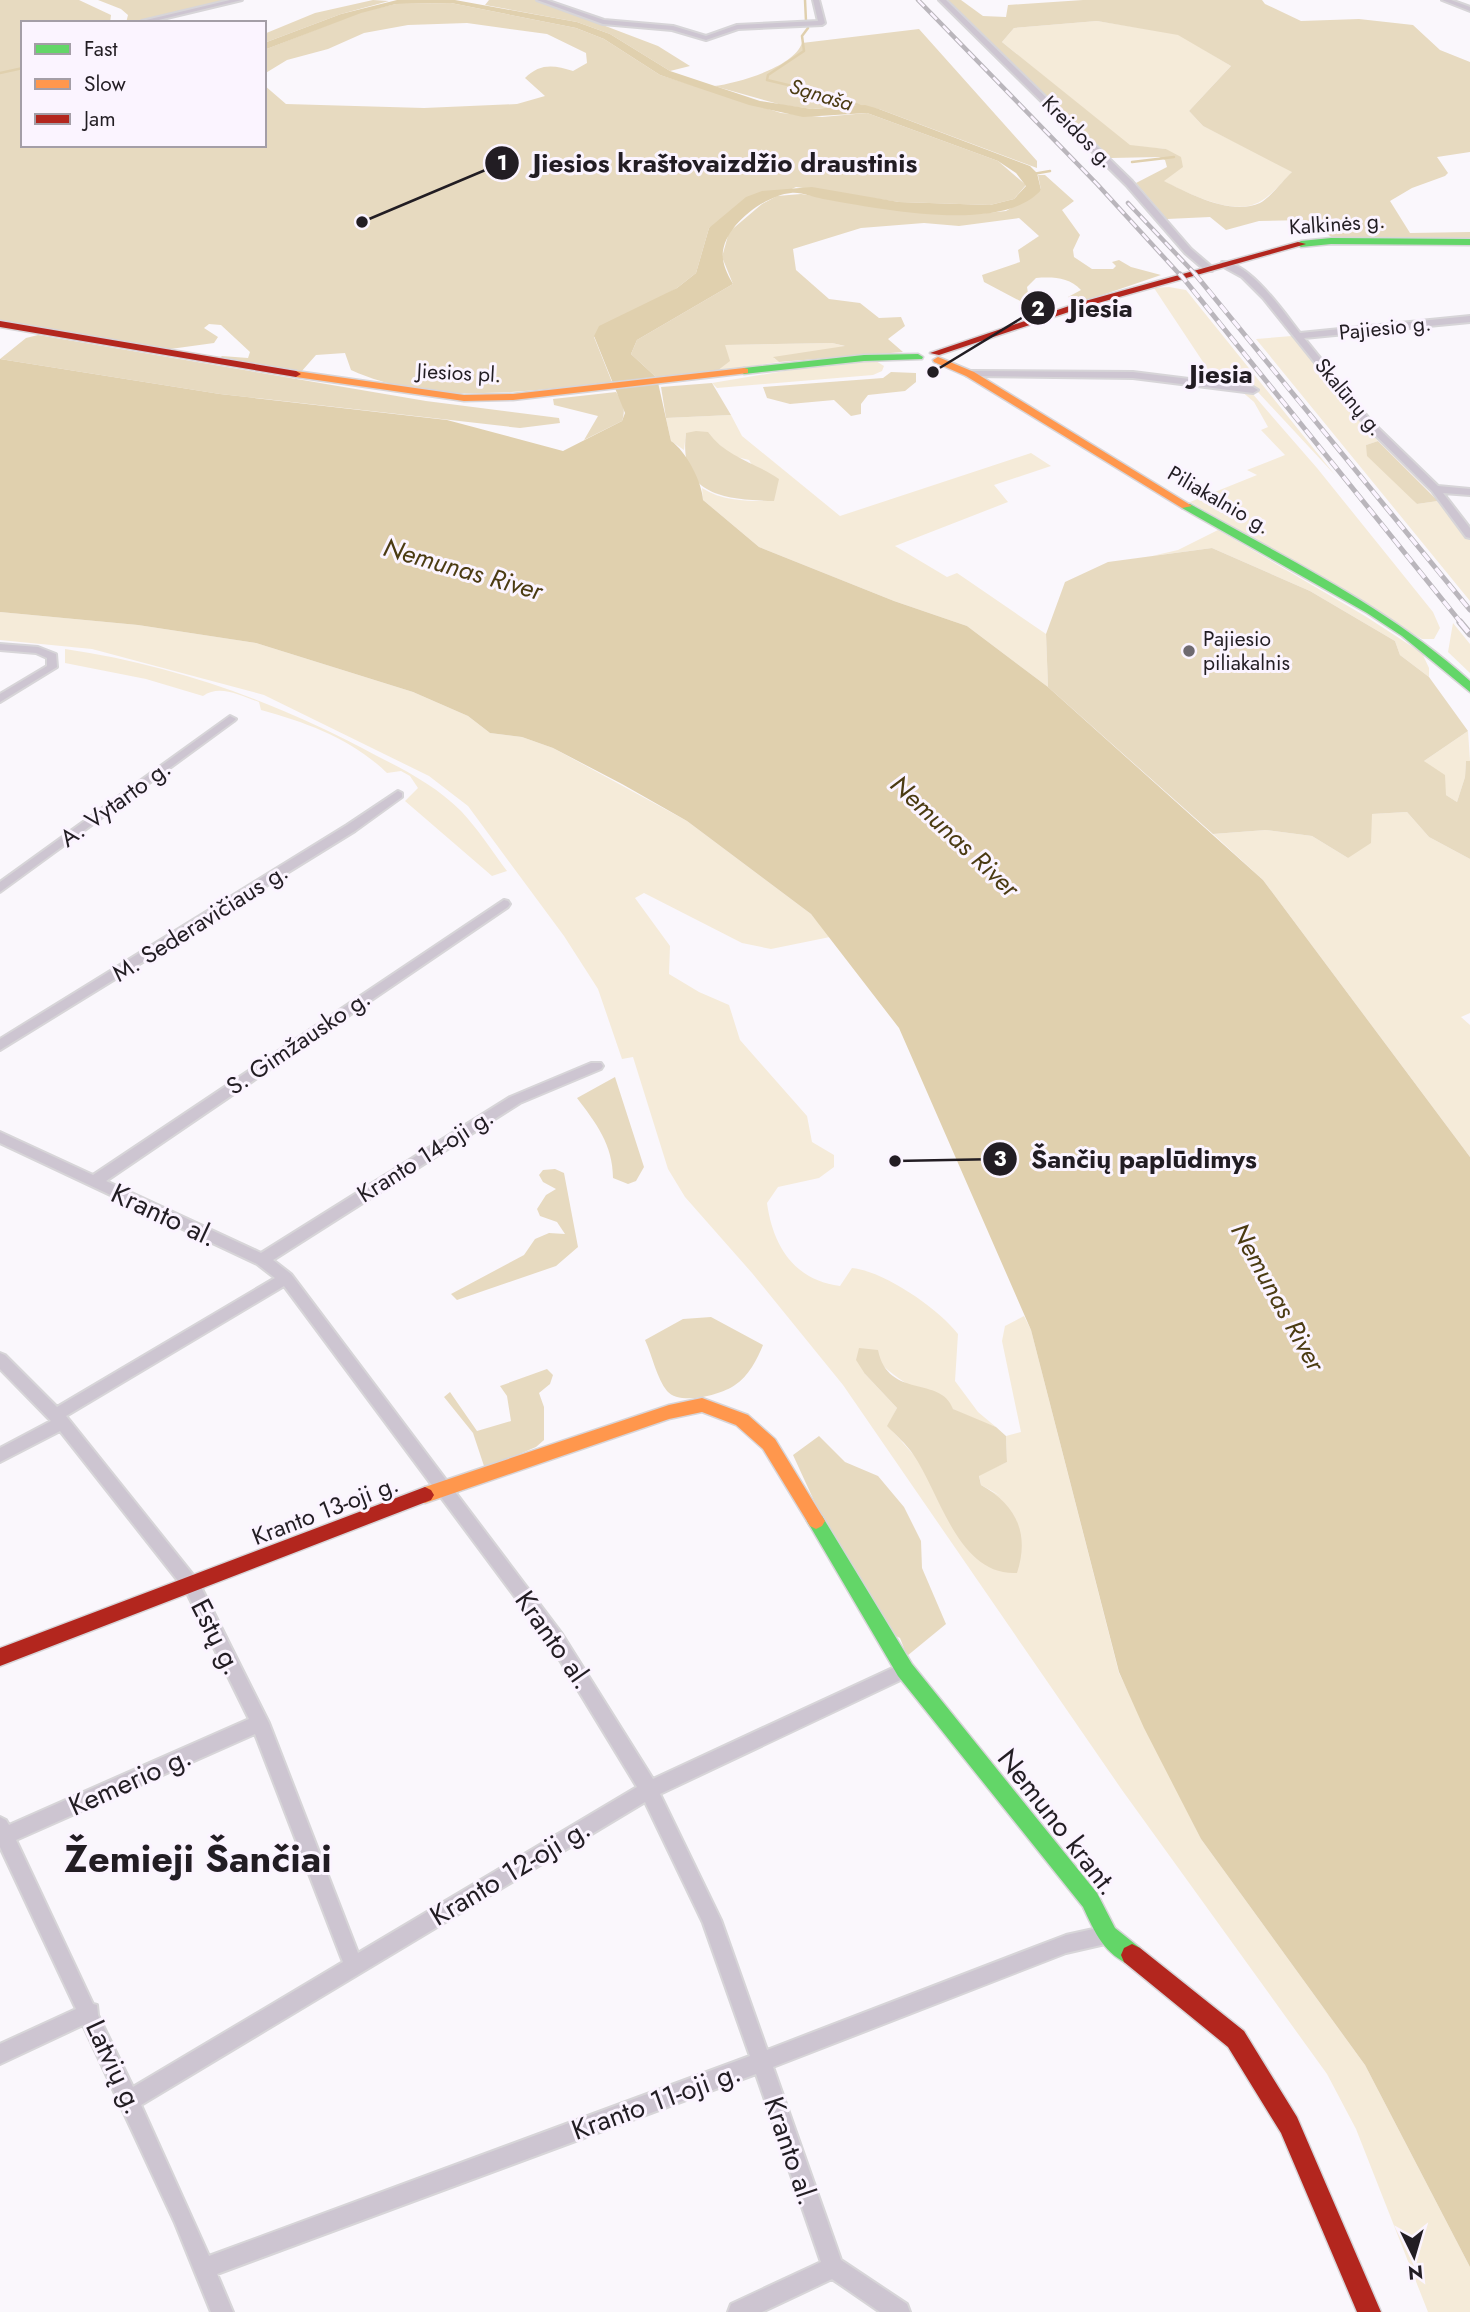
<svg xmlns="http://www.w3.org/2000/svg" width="1470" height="2312" font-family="Jost,sans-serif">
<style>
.green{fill:#f5ebd9}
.forest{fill:#e7dac0;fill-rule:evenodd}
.water{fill:#e0d0ae}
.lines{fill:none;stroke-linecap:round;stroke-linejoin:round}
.stream{stroke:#e0d0ae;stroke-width:2.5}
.street-casing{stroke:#d7d5d8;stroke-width:4}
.fast-casing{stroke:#d7d5d8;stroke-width:3}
.slow-casing{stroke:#d7d5d8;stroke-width:3}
.jam-casing{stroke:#d7d5d8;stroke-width:3}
.street{fill:#cdc5d1;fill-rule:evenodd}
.fast{fill:#63d668;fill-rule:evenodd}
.slow{fill:#ff974d;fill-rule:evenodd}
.jam{fill:#b3261e;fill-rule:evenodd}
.rail-far2-casing{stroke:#bab6bc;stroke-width:4.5}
.rail-far1-casing{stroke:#bab6bc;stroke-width:5}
.rail-casing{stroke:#bab6bc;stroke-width:7}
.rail-far2{stroke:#fbf4ff;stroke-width:2.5;stroke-dasharray:9;stroke-linecap:butt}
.rail-far1{stroke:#fbf4ff;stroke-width:3.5;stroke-dasharray:10;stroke-linecap:butt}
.rail{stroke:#fbf4ff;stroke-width:4.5;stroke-dasharray:13;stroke-linecap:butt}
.poi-dot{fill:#6e696f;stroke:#fbf4ff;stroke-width:2.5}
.labels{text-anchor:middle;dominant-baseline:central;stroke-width:6;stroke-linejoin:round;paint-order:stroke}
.far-water-label{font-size:21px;font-style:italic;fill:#4b3b12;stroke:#fbf4ff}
.far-street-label{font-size:21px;fill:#221d23;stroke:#fbf4ff}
.far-poi-label{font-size:21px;fill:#221d23;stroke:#fbf4ff;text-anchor:start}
.street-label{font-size:24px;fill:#221d23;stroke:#fbf4ff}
.far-district-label{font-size:26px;font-weight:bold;fill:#221d23;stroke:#fbf4ff}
.water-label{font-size:26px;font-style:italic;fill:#4b3b12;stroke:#fbf4ff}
.near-street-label{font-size:28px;fill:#221d23;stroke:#fbf4ff}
.near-district-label{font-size:38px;font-weight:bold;fill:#221d23;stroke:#fbf4ff}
.leader{fill:none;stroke:#221d23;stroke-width:2.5}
.callout-dot{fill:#221d23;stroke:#fbf4ff;stroke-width:2.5}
.mark-label{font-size:21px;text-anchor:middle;font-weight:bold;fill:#fff}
.callout-label{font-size:26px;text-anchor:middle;font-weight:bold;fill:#221d23;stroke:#fbf4ff;stroke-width:6;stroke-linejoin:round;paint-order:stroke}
</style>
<rect width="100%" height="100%" fill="#faf7fc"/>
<!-- green -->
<path class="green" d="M 1097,21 L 1178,34 L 1231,66 L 1189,111 L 1203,126 L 1293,171 C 1283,181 1273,194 1261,201 C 1235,218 1188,193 1163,181 L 1182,167 L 1166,149 L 1130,146 L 1002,42 L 1014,28 Z
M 1169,287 L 1186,290 L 1335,475 L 1256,390 L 1217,383 L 1154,288 Z
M 1292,336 L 1378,441 L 1366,445 L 1417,504 L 1438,501 L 1470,540 L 1470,601 L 1256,339 Z
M 832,343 L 848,347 L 774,358 L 779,362 L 717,371 L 724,345 Z
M 876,361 L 884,366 L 882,371 L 873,375 L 717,388 L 712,383 L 826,364 Z
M 1240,390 L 1251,392 L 1317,468 L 1433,612 L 1440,628 L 1434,639 L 1422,639 L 1190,502 L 1257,475 L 1247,470 L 1285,455 L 1261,430 L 1268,427 L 1254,402 Z
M 731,415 L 742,436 L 840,516 L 1031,453 L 1051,466 L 994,485 L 1008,502 L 895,546 L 947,577 L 957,573 L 1046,634 L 1048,687 L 967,626 L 894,601 L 759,547 L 703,500 L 702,488 C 724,502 749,501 774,501 L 749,460 L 733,456 L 716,442 L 686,433 L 684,450 L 671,441 L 666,418 Z
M 1218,530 L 1365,616 L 1422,653 L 1429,668 L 1429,677 L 1400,655 L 1395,641 L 1310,591 L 1212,548 L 1152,556 L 1178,550 Z
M 0,612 L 138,625 L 256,643 L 413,692 L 468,716 L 490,733 L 522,737 L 553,748 L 687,821 L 811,914 L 830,937 L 771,949 L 742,943 L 644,893 L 635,898 L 670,946 L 669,974 L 699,992 L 729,1005 L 740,1040 L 807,1116 L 812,1142 L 834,1155 L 834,1167 L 819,1178 L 778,1187 L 767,1203 C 773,1246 794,1280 840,1286 L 852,1268 C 884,1271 939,1309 958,1334 L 955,1381 L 978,1412 L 996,1427 C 956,1412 912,1392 881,1364 L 865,1374 L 897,1408 L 888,1426 L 912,1453 L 1001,1496 L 981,1485 L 979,1475 L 1007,1462 L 1006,1436 L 1021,1432 L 1002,1341 L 1005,1326 L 1024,1316 L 1031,1330 L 1119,1673 L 1201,1839 L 1365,2065 L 1470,2267 L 1470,2312 L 1428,2312 L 1356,2129 L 1327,2074 L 1122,1790 L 843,1385 L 752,1273 L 685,1197 L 668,1169 L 633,1057 L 622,1059 L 598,989 L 564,936 L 468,806 L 429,776 L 264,695 L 92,649 L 0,640 Z
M 1453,623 L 1470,644 L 1470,673 L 1448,652 Z
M 65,649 C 175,665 280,703 377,756 C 407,771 437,787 461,811 C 478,829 492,851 507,871 L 492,876 L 405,801 L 418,788 L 410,776 L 401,771 L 387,773 C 352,739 308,723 261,710 L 259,702 C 240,696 220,684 203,696 L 146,679 L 65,663 Z
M 1468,731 L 1470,761 L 1466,761 L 1465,777 L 1457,802 L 1446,795 L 1424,761 Z
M 1407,812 L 1429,837 L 1470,859 L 1470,1013 L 1461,1017 L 1470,1025 L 1470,1157 L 1263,880 L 1213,834 L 1266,830 L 1312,836 L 1348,858 L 1371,814 Z"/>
<!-- forest -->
<path class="forest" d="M 0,0 L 79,0 L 111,15 L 110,23 L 23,23 L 23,145 L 264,145 L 264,85 L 286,104 L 424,108 L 517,104 L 545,96 L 525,78 C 540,63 554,65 573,71 L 587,63 L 586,53 L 547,34 L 467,23 L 408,25 L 364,33 L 328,49 L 287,60 L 264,74 L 264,50 L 361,12 L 396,4 L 451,3 L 576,28 L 604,39 L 660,75 L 781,113 L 822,117 L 867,113 L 998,161 L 1026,185 L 1014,199 L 990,205 L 899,202 L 796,187 L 709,228 L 696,273 L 677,288 L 594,337 L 612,382 C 526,391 432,407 351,370 L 345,353 L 316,355 L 301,372 L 218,359 L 222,356 L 248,358 L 250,352 L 221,325 L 209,324 L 204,328 L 218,337 L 214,343 L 163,350 L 0,321 Z
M 98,0 L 231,0 L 142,23 L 126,23 L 128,15 L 121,9 Z
M 373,0 L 389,1 L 341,14 L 264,43 L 264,34 L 315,13 Z
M 489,0 L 537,0 L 658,46 L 690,66 L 670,71 L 610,34 L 577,22 L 485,5 Z
M 947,0 L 961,0 L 983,16 L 1006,17 L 1008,5 L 1083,0 L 1262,0 L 1265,4 L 1301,21 L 1359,19 L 1413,25 L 1440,50 L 1470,62 L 1470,152 L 1437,157 L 1448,173 L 1445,176 L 1412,188 L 1390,201 L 1410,233 L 1470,232 L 1470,239 L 1333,238 L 1306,220 L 1259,221 L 1226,230 L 1210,217 L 1167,219 L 1136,183 L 1167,167 L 1165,160 L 1159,157 L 1111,158 ZM 1097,21 L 1178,35 L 1231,66 L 1189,111 L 1203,126 L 1292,172 C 1283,180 1271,197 1260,203 C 1231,216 1190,194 1164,181 L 1183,167 L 1181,157 L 1166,149 L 1130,145 L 1002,42 L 1014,28 Z
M 919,29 L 1037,161 L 1037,168 L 879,109 L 844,106 L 812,109 L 782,105 L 714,86 C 738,83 794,67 802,43 Z
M 1038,175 L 1045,175 L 1074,201 L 1062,210 L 1080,235 L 1073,250 L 1074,257 L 1092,269 L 1113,269 L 1116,266 L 1112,262 L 1119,260 L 1131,267 L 1161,275 L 1079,303 L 1068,297 L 1081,290 C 1069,277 1053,277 1036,278 L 1027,287 L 1029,299 L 1022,302 L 984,282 L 982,275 L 1020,262 L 1018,250 L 1039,236 L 1019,218 L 959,226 L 924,223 L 861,228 L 793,249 L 796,270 L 829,299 L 860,303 L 879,318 L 901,317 L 905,326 L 888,339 L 903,352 L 779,362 L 773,357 L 845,346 L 832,343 L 725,345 L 730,361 L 717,371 L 657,378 L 631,354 L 637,340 L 733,284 L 722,257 L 729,232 L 762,204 L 777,196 L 801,194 L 939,214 L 977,214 L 1006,211 L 1041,190 Z
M 38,335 L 426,401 L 559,418 L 560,423 L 520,428 L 220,394 L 0,359 L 26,338 Z
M 891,372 L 916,373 L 916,382 L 905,391 L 868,395 L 861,404 L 861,414 L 851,416 L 834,400 L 790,404 L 767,398 L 763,387 L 883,378 Z
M 712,383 L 731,415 L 666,418 L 661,387 Z
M 616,392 C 623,402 626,409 622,421 L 584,440 L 598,416 L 554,405 L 553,399 Z
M 696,431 L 708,432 C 726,457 754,462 779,479 L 774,501 C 726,500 678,496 686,433 Z
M 1378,441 L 1438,501 L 1417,504 L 1367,456 L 1366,445 Z
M 1212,548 L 1310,591 L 1395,641 L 1400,655 L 1429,677 L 1468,731 L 1424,761 L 1445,775 L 1446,795 L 1457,802 L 1465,777 L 1466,761 L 1470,761 L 1470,859 L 1429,837 L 1407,812 L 1372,814 L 1371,843 L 1348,858 L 1312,836 L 1266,830 L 1213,834 L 1048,687 L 1046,634 L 1065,582 L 1108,562 Z
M 615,1077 L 644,1167 L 636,1181 L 628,1184 L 613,1178 C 613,1145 596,1123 577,1098 Z
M 555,1169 L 564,1173 L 578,1247 L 556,1266 L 457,1300 L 451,1294 L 524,1255 L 535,1239 L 549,1233 L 565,1234 L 557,1222 L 540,1216 L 537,1209 L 546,1195 L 556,1189 L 543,1182 L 539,1175 L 543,1170 Z
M 711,1317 L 763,1345 C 758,1358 748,1377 735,1385 C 721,1395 680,1406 667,1391 C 657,1379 652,1355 645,1340 L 683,1319 Z
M 859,1348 L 878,1350 C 888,1400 941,1375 953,1409 L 996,1427 L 1006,1436 L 1007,1462 L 979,1476 L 981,1485 C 1016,1505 1030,1533 1017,1573 C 958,1576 940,1493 913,1454 C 906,1444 896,1435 887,1426 L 897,1408 L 865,1374 L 856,1360 Z
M 547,1369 L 553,1375 L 550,1384 L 539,1393 L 544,1407 L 544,1440 L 536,1447 L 485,1469 L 473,1433 L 444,1397 L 450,1392 L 477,1431 L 511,1421 L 507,1396 L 500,1386 Z
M 819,1436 L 845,1462 L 878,1476 L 904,1507 L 921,1541 L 922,1568 L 946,1624 L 907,1656 L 900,1638 L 890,1633 L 816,1505 L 793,1455 Z"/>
<!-- water -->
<path class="water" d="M 397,0 L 455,0 L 577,22 L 610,34 L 670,71 L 760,101 L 812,109 L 865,105 L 879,109 L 1030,166 L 1037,173 L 1041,190 C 1002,235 876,208 823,199 C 812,197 802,192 791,193 C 764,195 719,229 723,259 C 724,268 729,277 733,284 L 637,340 L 631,354 L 657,378 L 671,441 C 686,451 702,482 703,500 L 759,547 L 894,601 L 967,626 L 1048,687 L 1263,880 L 1470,1157 L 1470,2267 L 1365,2065 L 1201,1839 L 1144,1728 L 1119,1672 L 1031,1330 L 899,1028 L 811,914 L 687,821 L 622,784 L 553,748 L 522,737 L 490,733 L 468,716 L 413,692 L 256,643 L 138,625 L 0,612 L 0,359 L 220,394 L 447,420 L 563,451 L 622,421 L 625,413 L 594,336 L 599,326 L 677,288 L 696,273 L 709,228 L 746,197 L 762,191 L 812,187 L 899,202 L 990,205 L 1014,199 L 1026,186 L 1016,173 L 998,161 L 867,113 L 803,117 L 749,105 L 660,75 L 604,39 L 576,28 L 451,3 L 396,4 L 361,13 L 264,50 L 264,43 L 341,14 Z"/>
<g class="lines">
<!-- stream -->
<path class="stream" d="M 805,0 L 806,21
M 808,28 L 802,36 L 804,51 L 768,75 L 767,80 L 843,98 L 862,107
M 0,73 L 23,68
M 1132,162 L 1174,157
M 1033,174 L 1050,171"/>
<defs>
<path id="street" d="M 230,0 L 242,0 L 146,23 L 142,21 Z
M 537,0 L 546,0 L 604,20 L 673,26 L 706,36 L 737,25 L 818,21 L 813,0 L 819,0 L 825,23 L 822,25 L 738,29 L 706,40 L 672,30 L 603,24 Z
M 939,0 L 946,0 L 1132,181 L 1191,249 L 1212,267 L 1212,271 L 1206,271 L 1185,253 L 1126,185 Z
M 1442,0 L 1451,0 L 1470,7 L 1470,11 Z
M 1222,262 C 1250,262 1284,313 1300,333 L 1470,316 L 1470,322 L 1304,338 L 1371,421 L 1438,486 L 1470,489 L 1470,495 L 1443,493 L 1470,528 L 1470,538 L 1466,537 L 1432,491 L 1365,425 L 1263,298 L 1242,277 L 1222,266 Z
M 970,371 L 1133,372 L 1253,387 L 1258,390 L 1253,393 L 1133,378 L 967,376 L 965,374 Z
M 0,644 L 38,647 L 56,654 L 57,667 L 0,702 L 0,694 L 47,666 L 47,658 L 36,653 L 0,650 Z
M 230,716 L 236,719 L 234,721 L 0,892 L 0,882 Z
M 398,791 L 402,793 L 402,797 L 355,831 L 0,1050 L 0,1039 L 347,825 Z
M 504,900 L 508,901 L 510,904 L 508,907 L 106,1181 L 261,1253 L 510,1097 L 591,1063 L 601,1063 L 603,1066 L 601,1069 L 520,1103 L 273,1260 L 291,1274 L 562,1634 L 653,1779 L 899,1665 L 905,1662 L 911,1665 L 914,1670 L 911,1675 L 660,1794 L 721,1920 L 767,2050 L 1066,1935 L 1107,1926 L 1114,1928 L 1116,1935 L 1114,1942 L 1066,1953 L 773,2067 L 841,2260 L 907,2304 L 910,2312 L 880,2312 L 832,2279 L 762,2312 L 728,2312 L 731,2304 L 821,2262 L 756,2074 L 217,2274 L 233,2312 L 211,2312 L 175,2223 L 83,2025 L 0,2064 L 0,2044 L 76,2009 L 0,1847 L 0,1817 L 6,1820 L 9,1825 L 249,1719 L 186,1591 L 60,1431 L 0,1462 L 0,1448 L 51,1421 L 0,1369 L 0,1353 L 5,1355 L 57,1407 L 275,1278 L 257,1264 L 0,1143 L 0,1132 L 93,1175 ZM 284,1286 L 550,1644 L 637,1787 L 358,1953 L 269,1723 L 198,1581 L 66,1416 ZM 255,1734 L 343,1962 L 133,2087 L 98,2015 L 97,2005 L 93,2004 L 16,1840 ZM 645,1802 L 703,1923 L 750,2056 L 209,2256 L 141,2105 Z"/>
<path id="fast" d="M 1331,238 L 1470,239 L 1470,245 L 1331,244 L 1301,247 L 1296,244 L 1301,241 Z
M 918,354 L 923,357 L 922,359 L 864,361 L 744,374 L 739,371 L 744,368 L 864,355 Z
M 1182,504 L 1190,504 C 1287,559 1387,606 1470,681 L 1470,692 L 1402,636 L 1367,613 L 1182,508 Z
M 816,1513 L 822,1516 L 912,1664 L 1097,1893 L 1115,1928 L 1140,1948 L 1143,1955 L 1140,1962 L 1132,1966 C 1104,1954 1095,1933 1083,1907 L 898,1676 L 810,1526 L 807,1521 L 810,1516 Z"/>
<path id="slow" d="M 938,357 L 974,372 L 1192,506 L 1182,508 L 966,376 L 934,362 L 933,360 Z
M 744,368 L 748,369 L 748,373 L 513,400 L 464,401 L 296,377 L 291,374 L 296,371 L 464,395 L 513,394 Z
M 702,1398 L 748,1415 L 775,1439 L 822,1516 L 825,1521 L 822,1526 L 816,1529 L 810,1526 L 763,1449 L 736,1425 L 702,1412 L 669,1419 L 425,1503 L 419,1500 L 416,1495 L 419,1490 L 425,1487 L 669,1405 Z"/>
<path id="jam" d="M 1298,242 L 1306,244 L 1084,307 L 939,355 L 930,353 L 1078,303 Z
M 0,321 L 296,371 L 301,374 L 296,377 L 0,327 Z
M 425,1487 L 431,1490 L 434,1495 L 431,1500 L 0,1666 L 0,1648 Z
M 1132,1944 L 1140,1948 L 1244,2031 L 1297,2117 L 1381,2312 L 1357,2312 L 1281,2133 L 1228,2047 L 1124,1962 L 1121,1955 L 1124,1948 Z"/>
</defs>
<!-- street casing -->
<use href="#street" class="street-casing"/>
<!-- fast casing -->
<use href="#fast" class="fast-casing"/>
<!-- slow casing -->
<use href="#slow" class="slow-casing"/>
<!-- jam casing -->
<use href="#jam" class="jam-casing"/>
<!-- street -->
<use href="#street" class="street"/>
<!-- fast -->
<use href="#fast" class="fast"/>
<!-- slow -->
<use href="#slow" class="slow"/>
<!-- jam -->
<use href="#jam" class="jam"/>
<defs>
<path id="rail-far2" d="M 918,0 L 1097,184 L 1181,276
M 1128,203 L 1197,276"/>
<path id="rail-far1" d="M 1180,274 L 1462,624
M 1195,274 L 1470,610"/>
<path id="rail" d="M 1460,622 L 1470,634"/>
</defs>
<!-- rail-far2 casing -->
<use href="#rail-far2" class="rail-far2-casing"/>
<!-- rail-far1 casing -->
<use href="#rail-far1" class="rail-far1-casing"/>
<!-- rail casing -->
<use href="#rail" class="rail-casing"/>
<!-- rail-far2 -->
<use href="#rail-far2" class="rail-far2"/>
<!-- rail-far1 -->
<use href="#rail-far1" class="rail-far1"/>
<!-- rail -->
<use href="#rail" class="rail"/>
</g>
<!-- markers -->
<circle class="poi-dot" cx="1189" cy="651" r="7"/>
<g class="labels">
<!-- far-water labels -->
<g class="far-water-label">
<text transform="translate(821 95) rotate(17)">Sąnaša</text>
</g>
<!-- far-street labels -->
<g class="far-street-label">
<text transform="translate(1078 132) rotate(45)">Kreidos g.</text>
<text transform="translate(1337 224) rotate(-4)">Kalkinės g.</text>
<text transform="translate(1385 328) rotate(-6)">Pajiesio g.</text>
<text transform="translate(459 373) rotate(3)">Jiesios pl.</text>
<text transform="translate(1349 397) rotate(50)">Skalūnų g.</text>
<text transform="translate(1219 500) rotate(30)">Piliakalnio g.</text>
</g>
<!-- far-poi labels -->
<g class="far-poi-label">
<text x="1203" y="639">Pajiesio<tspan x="1203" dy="24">piliakalnis</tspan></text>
</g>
<!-- street labels -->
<g class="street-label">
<text transform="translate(115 803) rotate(-36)">A. Vytarto g.</text>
<text transform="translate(200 922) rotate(-32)">M. Sederavičiaus g.</text>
<text transform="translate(298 1042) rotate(-34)">S. Gimžausko g.</text>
<text transform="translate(425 1155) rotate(-32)">Kranto 14-oji g.</text>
<text transform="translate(325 1510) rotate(-21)">Kranto 13-oji g.</text>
</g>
<!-- far-district labels -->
<g class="far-district-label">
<text x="1221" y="374">Jiesia</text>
</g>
<!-- water labels -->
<g class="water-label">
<text transform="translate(463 569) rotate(16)">Nemunas River</text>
<text transform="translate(955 836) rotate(43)">Nemunas River</text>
<text transform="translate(1278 1297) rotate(61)">Nemunas River</text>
</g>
<!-- near-street labels -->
<g class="near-street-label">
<text transform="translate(164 1215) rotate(25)">Kranto al.</text>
<text transform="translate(217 1637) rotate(63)">Estų g.</text>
<text transform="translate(554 1640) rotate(55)">Kranto al.</text>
<text transform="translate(130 1781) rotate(-24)">Kemerio g.</text>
<text transform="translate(1058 1822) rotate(52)">Nemuno krant.</text>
<text transform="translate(510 1872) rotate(-31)">Kranto 12-oji g.</text>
<text transform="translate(115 2067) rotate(65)">Latvių g.</text>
<text transform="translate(656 2101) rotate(-20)">Kranto 11-oji g.</text>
<text transform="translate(791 2151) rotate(71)">Kranto al.</text>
</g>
<!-- near-district labels -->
<g class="near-district-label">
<text x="198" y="1858">Žemieji Šančiai</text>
</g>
</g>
<!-- callouts -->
<path class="leader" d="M362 222L502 163M933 372L1038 308M895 1161L1000 1159"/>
<g class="callout-dot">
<circle cx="362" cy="222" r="7"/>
<circle cx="933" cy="372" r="7"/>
<circle cx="895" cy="1161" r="7"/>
<circle cx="502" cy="163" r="18"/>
<circle cx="1038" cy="308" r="18"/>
<circle cx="1000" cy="1159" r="18"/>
</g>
<g class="mark-label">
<text x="502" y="170">1</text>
<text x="1038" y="316">2</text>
<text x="1000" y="1166">3</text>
</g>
<g class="callout-label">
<text x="725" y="172">Jiesios kraštovaizdžio draustinis</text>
<text x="1101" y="317">Jiesia</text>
<text x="1144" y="1168">Šančių paplūdimys</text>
</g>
<!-- legend -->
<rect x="21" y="21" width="245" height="126" fill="#fbf4ff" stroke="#a49ea7" stroke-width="2"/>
<rect x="35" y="44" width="35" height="10" fill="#63d668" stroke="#a49ea7" stroke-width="2"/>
<text x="84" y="56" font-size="21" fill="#221d23">Fast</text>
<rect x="35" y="79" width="35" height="10" fill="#ff974d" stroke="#a49ea7" stroke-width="2"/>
<text x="84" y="91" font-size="21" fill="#221d23">Slow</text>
<rect x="35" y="114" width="35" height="10" fill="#b3261e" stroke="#a49ea7" stroke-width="2"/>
<text x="84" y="126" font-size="21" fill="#221d23">Jam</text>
<!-- north arrow -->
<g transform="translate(1414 2256) rotate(175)" stroke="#fbf4ff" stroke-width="5" paint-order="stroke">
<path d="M0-5L12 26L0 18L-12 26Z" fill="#221d23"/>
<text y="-10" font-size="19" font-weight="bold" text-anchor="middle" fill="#221d23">N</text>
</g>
</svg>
